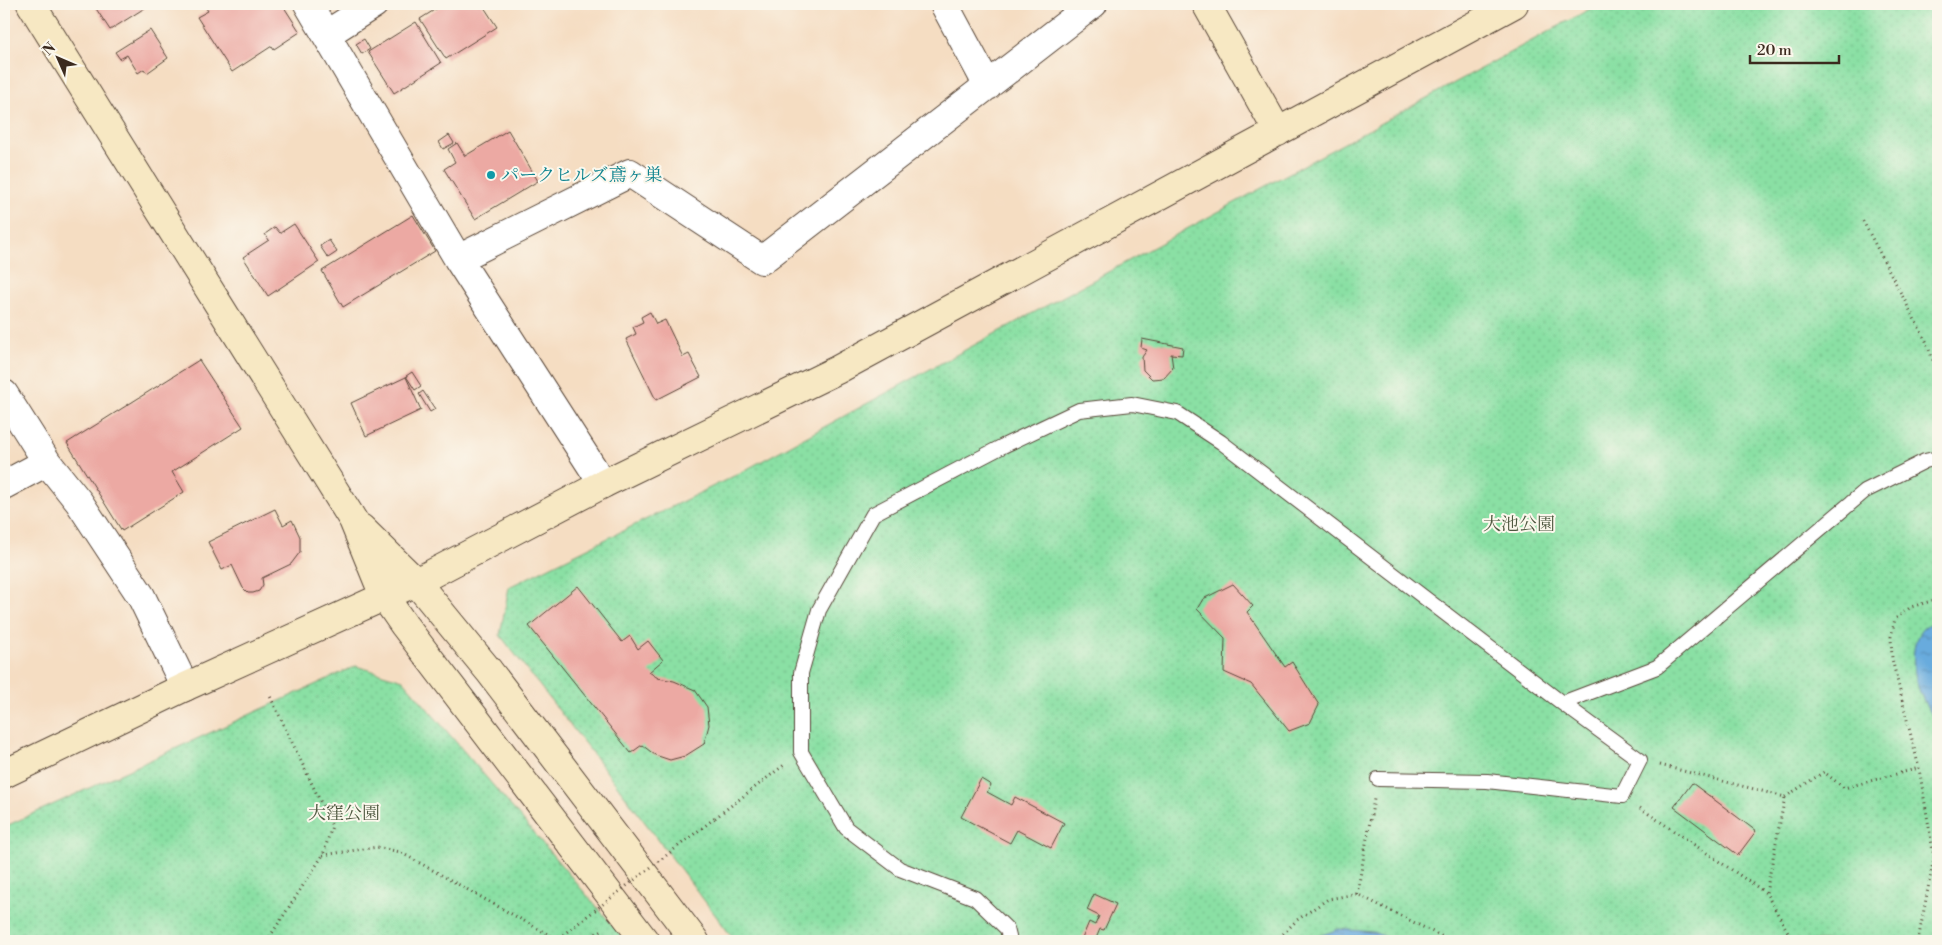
<svg xmlns="http://www.w3.org/2000/svg" width="1942" height="945" font-family="'Libre Bodoni','Noto Serif JP',serif">
<style>
.park{fill:url(#park-dots);stroke:#628561}
.water{fill:url(#water-ripples);stroke:#526a7e}
.building{fill:#eca9a3}
.lines{fill:none;stroke-linecap:round;stroke-linejoin:round}
.lane-casing{stroke:#574537;stroke-width:16}
.street-casing{stroke:#574537;stroke-width:30}
.secondary-casing{stroke:#574537;stroke-width:30}
.path{stroke:#574537;stroke-width:3;stroke-dasharray:1 4;stroke-linecap:butt}
.lane{stroke:#fff;stroke-width:14}
.street{stroke:#fff;stroke-width:28}
.secondary{stroke:#f7e8c3;stroke-width:28}
.path-bridge{stroke:#574537;stroke-width:3;stroke-dasharray:1 4;stroke-linecap:butt}
.culture-dot{fill:#0f9aa8;stroke:#fbf7ec;stroke-width:2}
.labels{text-anchor:middle;dominant-baseline:central;stroke-width:4;stroke-linejoin:round;paint-order:stroke}
.culture-label{font-size:18px;fill:#0d838f;stroke:#fbf7ec;text-anchor:start}
.park-label{font-size:18px;fill:#4f5840;stroke:#fbf7ec}
</style>
<defs>
<pattern id="park-dots" width="8" height="8" patternUnits="userSpaceOnUse" patternTransform="scale(1.25)"><rect width="8" height="8" fill="#8ae0a4"/><path d="M2 2h.1M6 6h.1" fill="none" stroke="#78c08d" stroke-width="1.8" stroke-linecap="round"/></pattern>
<pattern id="water-ripples" width="26" height="14" patternUnits="userSpaceOnUse" patternTransform="scale(1.25)"><rect width="26" height="14" fill="#68abdd"/><path d="M2 4q2-2 4 0t4 0M15 11q2-2 4 0t4 0" fill="none" stroke="#578bb3"/></pattern>
</defs>
<rect width="100%" height="100%" fill="#fbf7ec"/>
<filter id="ink" filterUnits="userSpaceOnUse"><feTurbulence type="fractalNoise" baseFrequency=".02" numOctaves="2"/><feDisplacementMap in="SourceGraphic" scale="10" xChannelSelector="R" yChannelSelector="G"/><feConvolveMatrix kernelMatrix="1 2 1 2 8 2 1 2 1" color-interpolation-filters="sRGB"/></filter>
<filter id="wash" filterUnits="userSpaceOnUse"><feTurbulence type="fractalNoise" baseFrequency=".0096" numOctaves="4" result="noise"/><feDisplacementMap in="SourceGraphic" scale="20" xChannelSelector="R" yChannelSelector="G"/><feGaussianBlur stdDeviation="1.12" result="paint"/><feColorMatrix in="noise" values="0 0 0 0 0 0 0 0 0 0 0 0 0 0 0 0 0 1.4 0 .05"/><feComposite in="paint" operator="in"/></filter>
<g filter="url(#wash)">
<rect width="100%" height="100%" fill="#f5ddc2"/>
<!-- park -->
<path class="park" d="M 1599,4 L 1938,4 L 1938,941 L 735,941 L 603,767 L 500,635 L 509,587 L 738,474 Z
M 356,666 L 403,680 L 626,941 L 4,941 L 4,827 Z"/>
<!-- water -->
<path class="water" d="M 1938,622 L 1938,726 C 1934,717 1927,708 1923,699 C 1912,678 1904,625 1938,622 Z
M 1339,929 L 1373,932 L 1396,941 L 1311,941 L 1316,937 Z"/>
<g id="blocks">
<!-- building -->
<path class="building" d="M 93,4 L 151,4 L 110,30 Z
M 212,4 L 282,4 L 300,32 L 274,49 L 272,46 L 232,72 L 197,17 L 208,11 L 206,8 Z
M 444,4 L 482,4 L 497,27 L 446,59 L 420,19 Z
M 416,22 L 441,63 L 394,93 L 368,52 Z
M 150,30 L 168,58 L 147,73 L 144,69 L 138,73 L 127,55 L 120,59 L 115,52 Z
M 364,39 L 370,49 L 362,54 L 356,44 Z
M 508,130 L 538,181 L 475,219 L 444,169 L 455,162 L 448,149 L 457,143 L 465,156 Z
M 449,135 L 454,143 L 443,149 L 439,142 Z
M 413,215 L 435,251 L 343,307 L 322,271 Z
M 294,224 L 319,262 L 268,296 L 243,257 L 269,240 L 265,234 L 275,227 L 280,233 Z
M 329,240 L 337,252 L 328,258 L 320,246 Z
M 650,312 L 656,324 L 665,320 L 683,357 L 689,354 L 701,377 L 656,400 L 626,339 L 636,334 L 633,327 L 643,322 L 641,317 Z
M 1142,339 L 1183,347 L 1182,355 L 1171,354 L 1173,368 L 1164,378 L 1152,379 L 1143,370 L 1142,357 L 1147,350 L 1141,348 Z
M 199,360 L 243,427 L 172,472 L 184,492 L 122,531 L 67,443 Z
M 412,372 L 421,386 L 415,390 L 406,376 Z
M 406,377 L 421,410 L 366,436 L 351,403 Z
M 423,391 L 435,409 L 430,412 L 419,394 Z
M 275,509 L 283,525 L 292,520 L 300,537 L 300,552 L 291,564 L 262,578 L 263,585 L 259,591 L 253,593 L 248,593 L 243,588 L 232,565 L 222,570 L 208,542 Z
M 1233,584 L 1253,606 L 1247,612 L 1285,667 L 1292,662 L 1319,705 L 1310,723 L 1289,731 L 1251,684 L 1224,672 L 1225,638 L 1197,609 L 1203,599 Z
M 578,586 L 622,642 L 630,636 L 638,649 L 648,641 L 663,660 L 649,672 L 658,678 L 674,681 L 695,690 L 707,707 L 709,725 L 704,744 L 685,756 L 670,760 L 655,755 L 642,745 L 631,753 L 529,626 Z
M 981,779 L 991,785 L 987,792 L 1011,805 L 1015,797 L 1064,823 L 1051,848 L 1017,830 L 1010,843 L 961,817 Z
M 1692,783 L 1756,831 L 1738,855 L 1674,807 Z
M 1094,894 L 1116,904 L 1104,930 L 1100,929 L 1095,941 L 1081,941 L 1089,922 L 1095,925 L 1099,916 L 1087,910 Z"/>
</g>
</g>
<g filter="url(#ink)">
<use href="#blocks" fill-opacity="0" stroke="#574537" stroke-width="1"/>
<g class="lines">
<defs>
<path id="lane" d="M 1378,779 L 1487,781 L 1622,796 L 1640,760 L 1562,703
M 1010,941 L 1007,929 L 975,898 L 900,869 L 846,828 L 801,752 L 801,673 L 819,610 L 873,514 L 1003,446 L 1079,410 L 1132,404 L 1177,413 L 1221,442 L 1562,703 L 1657,667 L 1865,491 L 1925,461 L 1938,458"/>
<path id="street" d="M 308,4 L 458,259 L 603,484
M 944,4 L 988,86
M 327,34 L 374,4
M 458,259 L 630,173 L 762,260 L 1093,4
M 4,394 L 47,462 L 79,502 L 141,596 L 185,687
M 4,485 L 47,462"/>
<path id="secondary" d="M 31,4 L 353,520 L 384,596 L 404,625 L 645,941
M 1206,4 L 1278,132
M 361,528 L 416,582 L 489,671 L 695,941
M 4,774 L 185,687 L 416,582 L 603,484 L 837,370 L 1514,4"/>
</defs>
<!-- lane casing -->
<use href="#lane" class="lane-casing"/>
<!-- street casing -->
<use href="#street" class="street-casing"/>
<!-- secondary casing -->
<use href="#secondary" class="secondary-casing"/>
<!-- path -->
<path class="path" d="M 1938,45 L 1938,46
M 1863,221 L 1926,341 L 1938,374
M 1660,765 L 1785,797 L 1766,893 L 1793,941
M 1785,797 L 1824,772 L 1844,788 L 1919,768
M 1640,808 L 1766,893
M 715,818 L 784,765
M 323,855 L 377,847 L 400,852 L 560,941
M 1357,894 L 1374,799
M 267,941 L 323,855 L 332,826 L 269,694
M 583,941 L 602,930
M 1276,941 L 1297,920 L 1328,899 L 1357,894 L 1451,941
M 1918,941 L 1934,857 L 1919,768 L 1892,659 L 1891,637 L 1895,619 L 1911,607 L 1938,599"/>
<!-- lane -->
<use href="#lane" class="lane"/>
<!-- street -->
<use href="#street" class="street"/>
<!-- secondary -->
<use href="#secondary" class="secondary"/>
<!-- path-bridge -->
<path class="path-bridge" d="M 555,941 L 715,818"/>
</g>
</g>
<!-- markers -->
<circle class="culture-dot" cx="491" cy="175" r="5"/>
<g class="labels">
<!-- culture labels -->
<g class="culture-label">
<text x="501" y="175">パークヒルズ鳶ヶ巣</text>
</g>
<!-- park labels -->
<g class="park-label">
<text x="1519" y="524">大池公園</text>
<text x="344" y="813">大窪公園</text>
</g>
</g>
<!-- margin -->
<rect width="1942" height="945" fill="none" stroke="#fbf7ec" stroke-width="20"/>
<!-- north arrow -->
<g transform="translate(58 58) rotate(315)" stroke="#fbf7ec" stroke-width="4" paint-order="stroke">
<path d="M0-4L9 19L0 12L-9 19Z" fill="#3b2a1e"/>
<text y="-8" font-size="14" font-weight="bold" text-anchor="middle" fill="#3b2a1e">N</text>
</g>
<!-- scale -->
<path d="M1750 55v8h89v-8" fill="none" stroke="#3b2a1e" stroke-width="2.5"/>
<text x="1757" y="55" font-size="15" fill="#3b2a1e" stroke="#fbf7ec" stroke-width="4" paint-order="stroke">20 m</text>
</svg>
